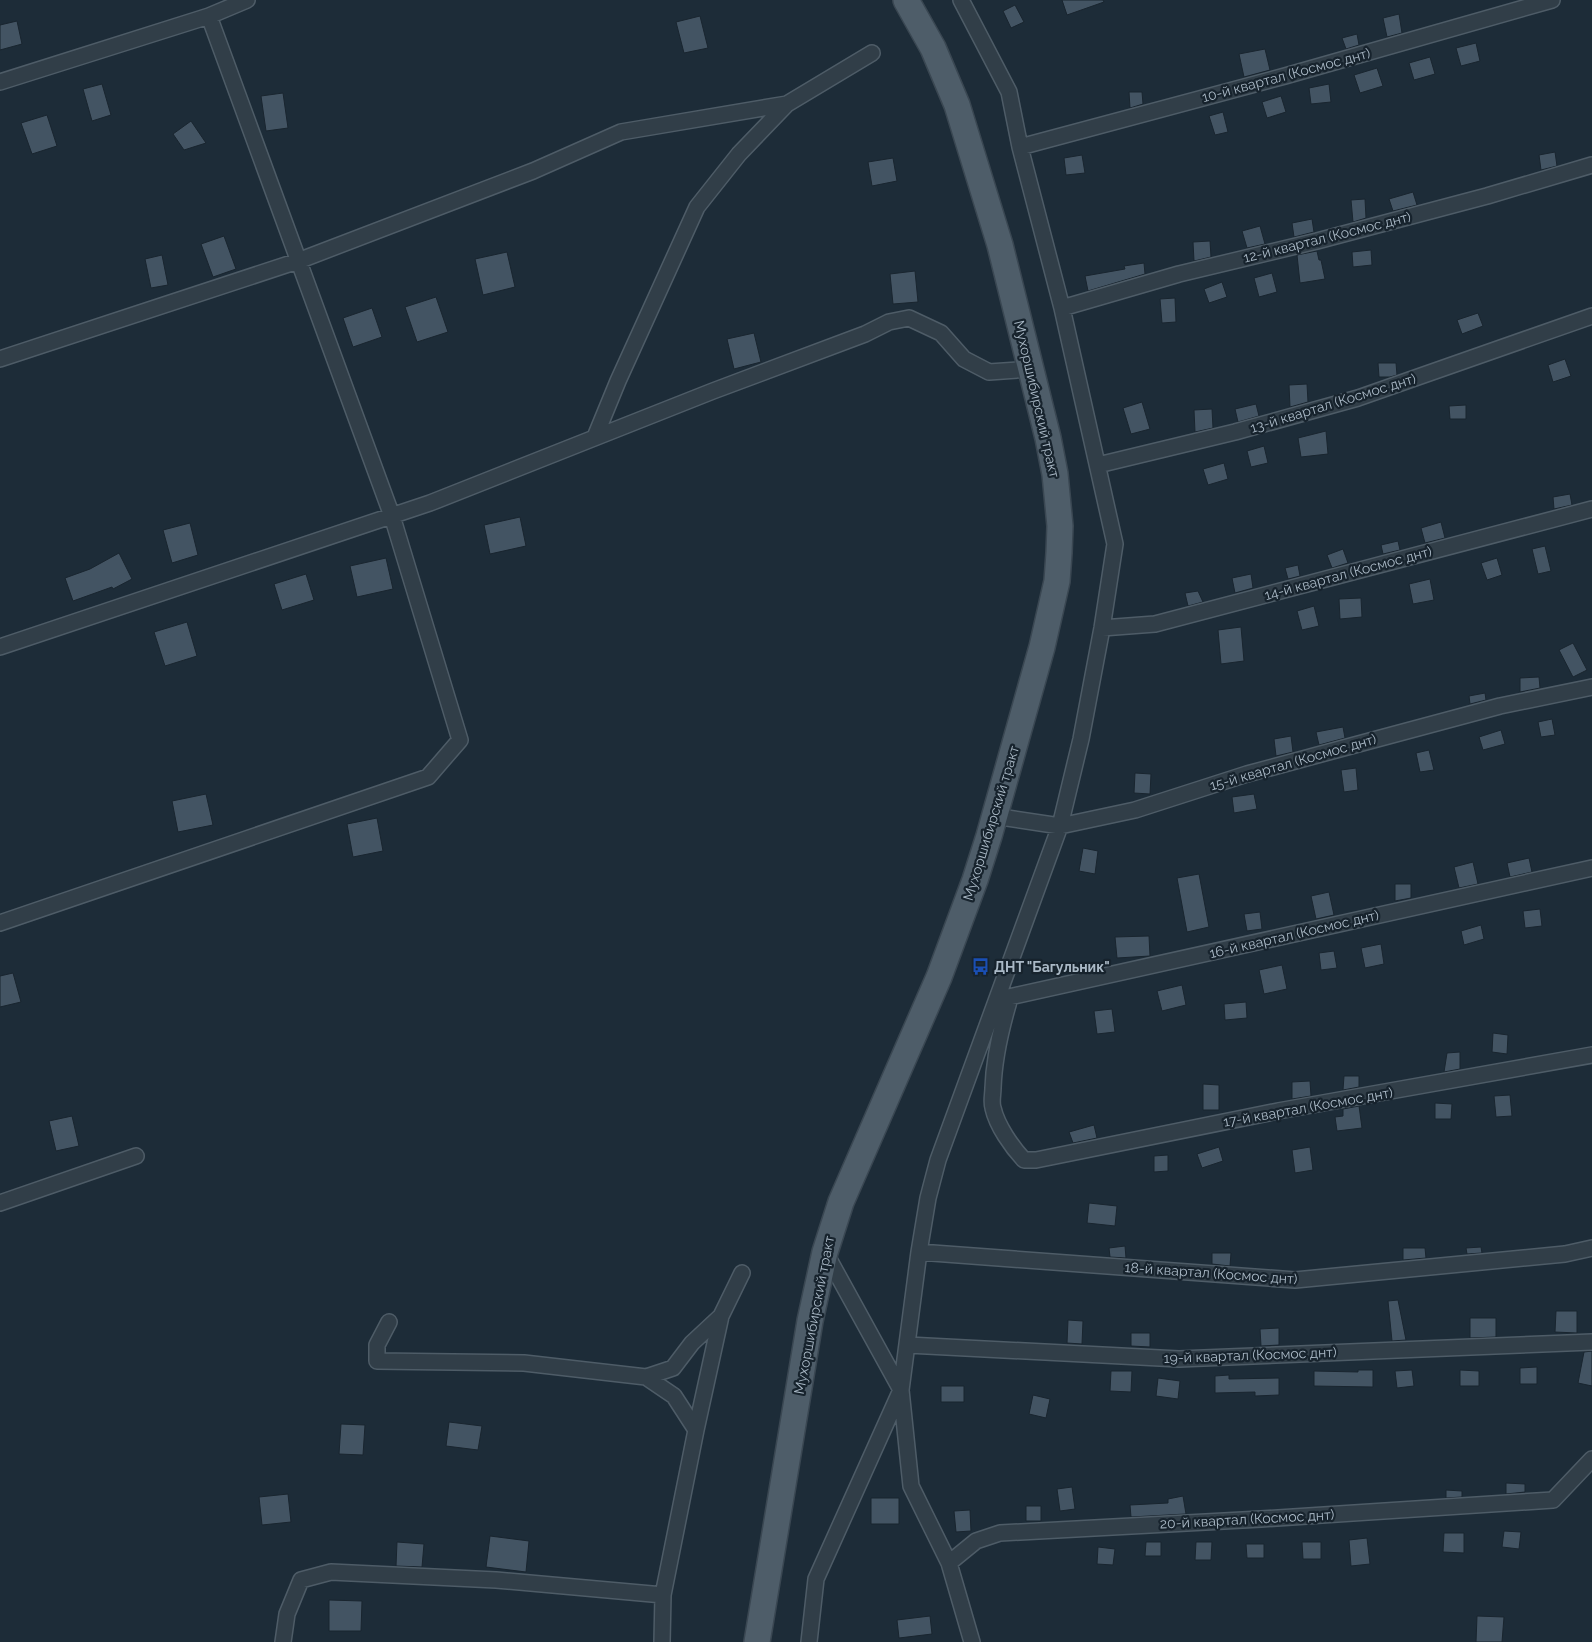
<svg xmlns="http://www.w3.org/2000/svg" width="1592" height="1642" font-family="Raleway,sans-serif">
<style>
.building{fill:#435463;stroke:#19252f}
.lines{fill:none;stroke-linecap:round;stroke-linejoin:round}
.minor-casing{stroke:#4e5c67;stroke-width:18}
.primary-casing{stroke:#3a4752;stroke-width:28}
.minor{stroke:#313e48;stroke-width:15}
.primary{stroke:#4e5d69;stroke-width:25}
.labels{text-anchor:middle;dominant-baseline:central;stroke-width:4.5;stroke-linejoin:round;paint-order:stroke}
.street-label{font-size:14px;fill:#aab9c6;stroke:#17232d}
.poi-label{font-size:14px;font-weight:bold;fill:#aab9c6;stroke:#17232d;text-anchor:start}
</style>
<rect width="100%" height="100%" fill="#1d2c38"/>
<!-- building -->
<path class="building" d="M 1062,0 L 1103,0 L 1104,2 L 1067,15 Z
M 1015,5 L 1024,22 L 1011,28 L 1003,11 Z
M 1399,14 L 1402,33 L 1387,37 L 1383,18 Z
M 700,16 L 708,48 L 684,53 L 676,22 Z
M 17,21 L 22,44 L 0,50 L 0,25 Z
M 1357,34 L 1359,45 L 1346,49 L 1342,38 Z
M 1476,43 L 1480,61 L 1461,66 L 1456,48 Z
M 1265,49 L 1270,70 L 1244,77 L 1239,54 Z
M 1430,57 L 1435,74 L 1414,80 L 1409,63 Z
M 1377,68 L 1383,86 L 1360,93 L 1354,75 Z
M 102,84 L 111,115 L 92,121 L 83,89 Z
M 1329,84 L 1331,102 L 1311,104 L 1309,88 Z
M 1129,92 L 1142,92 L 1143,104 L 1130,108 Z
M 283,93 L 288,128 L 266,131 L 261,96 Z
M 1281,96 L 1286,112 L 1267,118 L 1262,102 Z
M 1223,112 L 1228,132 L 1215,135 L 1209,116 Z
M 47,115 L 57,146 L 32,154 L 21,123 Z
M 191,121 L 206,143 L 184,150 L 173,134 Z
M 1555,152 L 1557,166 L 1541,170 L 1539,155 Z
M 1082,155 L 1085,173 L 1066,175 L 1064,158 Z
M 893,158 L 897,181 L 872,186 L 868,162 Z
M 1413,192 L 1417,205 L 1393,211 L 1389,199 Z
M 1365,199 L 1366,218 L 1353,222 L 1351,200 Z
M 1312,219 L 1314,232 L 1294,237 L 1292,223 Z
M 1260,226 L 1265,244 L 1247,248 L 1242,231 Z
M 224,236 L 236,269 L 213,277 L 201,244 Z
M 1210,241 L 1211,257 L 1194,261 L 1193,242 Z
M 1371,250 L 1372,265 L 1353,267 L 1352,252 Z
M 1317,251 L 1319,260 L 1321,260 L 1325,279 L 1300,283 L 1297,255 Z
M 507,252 L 515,287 L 483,295 L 475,259 Z
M 162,255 L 168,285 L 151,288 L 145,259 Z
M 1144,263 L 1145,274 L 1088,291 L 1085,276 L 1125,269 L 1124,266 Z
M 915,271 L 918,302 L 893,304 L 890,274 Z
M 1272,273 L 1277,292 L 1259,297 L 1254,278 Z
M 1222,282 L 1227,297 L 1209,303 L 1204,289 Z
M 436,297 L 448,332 L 417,342 L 405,307 Z
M 1175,298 L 1176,322 L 1162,323 L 1160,299 Z
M 372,308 L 382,337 L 353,347 L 343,318 Z
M 1478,313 L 1483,326 L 1462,334 L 1457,320 Z
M 754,333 L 761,362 L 734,369 L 727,339 Z
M 1565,359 L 1571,376 L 1553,382 L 1548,365 Z
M 1378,363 L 1396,363 L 1397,375 L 1390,377 L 1379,377 Z
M 1307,384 L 1308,402 L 1290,407 L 1289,385 Z
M 1142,402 L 1150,429 L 1131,434 L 1123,408 Z
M 1256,404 L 1259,416 L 1238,422 L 1235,409 Z
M 1466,405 L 1466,419 L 1450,419 L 1449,406 Z
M 1212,409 L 1213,428 L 1195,432 L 1194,410 Z
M 1326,431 L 1328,454 L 1301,457 L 1298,438 Z
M 1264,446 L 1268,463 L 1251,467 L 1247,451 Z
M 1224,463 L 1228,479 L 1208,485 L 1203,469 Z
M 1570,494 L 1572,505 L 1554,509 L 1553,497 Z
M 520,517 L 526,546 L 490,554 L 484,525 Z
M 1441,522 L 1445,538 L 1425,543 L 1421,528 Z
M 190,523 L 198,555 L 172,563 L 163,530 Z
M 1398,541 L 1400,550 L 1383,554 L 1381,545 Z
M 1545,546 L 1551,571 L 1538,574 L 1532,549 Z
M 1343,549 L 1348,563 L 1332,568 L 1327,555 Z
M 119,553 L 132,579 L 113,589 L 112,587 L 73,601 L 65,578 L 90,569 Z
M 386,558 L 393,589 L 357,597 L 350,566 Z
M 1497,558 L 1502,575 L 1487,580 L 1481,563 Z
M 1298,565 L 1300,576 L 1288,579 L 1285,568 Z
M 306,574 L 314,600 L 282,610 L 274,584 Z
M 1251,574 L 1253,588 L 1235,593 L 1232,578 Z
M 1430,579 L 1434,600 L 1413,604 L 1409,584 Z
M 1198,591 L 1203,602 L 1188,606 L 1185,593 Z
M 1361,598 L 1362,617 L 1340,619 L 1339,599 Z
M 1314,606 L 1319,626 L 1302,630 L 1297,611 Z
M 187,622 L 197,656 L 165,666 L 154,632 Z
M 1241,627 L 1244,661 L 1221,664 L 1218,630 Z
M 1573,643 L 1587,670 L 1573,677 L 1559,650 Z
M 1539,677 L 1540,688 L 1520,692 L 1520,678 Z
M 1485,693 L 1486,700 L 1470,704 L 1469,696 Z
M 1552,719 L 1555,735 L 1541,737 L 1538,722 Z
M 1343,727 L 1345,738 L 1319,745 L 1316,732 Z
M 1501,730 L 1505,744 L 1483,750 L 1479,737 Z
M 1291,736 L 1293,752 L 1276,756 L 1274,739 Z
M 1429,750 L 1434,770 L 1420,772 L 1416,753 Z
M 1356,768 L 1358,790 L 1344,792 L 1341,770 Z
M 1135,773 L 1151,774 L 1150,794 L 1134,793 Z
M 206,794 L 213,825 L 178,832 L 172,801 Z
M 1254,794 L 1257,809 L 1234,813 L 1232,797 Z
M 377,818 L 383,851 L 353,857 L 347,824 Z
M 1083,848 L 1098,851 L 1095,874 L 1079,871 Z
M 1529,858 L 1532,872 L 1510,877 L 1507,863 Z
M 1473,862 L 1478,884 L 1459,888 L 1454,867 Z
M 1199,874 L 1209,927 L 1187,932 L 1177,878 Z
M 1395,884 L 1411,884 L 1411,898 L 1395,901 Z
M 1329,892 L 1334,915 L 1316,919 L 1311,896 Z
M 1540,909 L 1542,926 L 1525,928 L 1523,911 Z
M 1260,912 L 1262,929 L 1247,931 L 1244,914 Z
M 1481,925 L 1484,939 L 1464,945 L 1461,931 Z
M 1149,936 L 1150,956 L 1117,958 L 1115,937 Z
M 1381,944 L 1384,964 L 1365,968 L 1361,948 Z
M 1334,951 L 1337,968 L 1321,970 L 1319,953 Z
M 1282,965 L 1287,989 L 1264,994 L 1259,970 Z
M 13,973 L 21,1002 L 0,1007 L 0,976 Z
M 1182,985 L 1186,1005 L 1162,1011 L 1157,991 Z
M 1246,1002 L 1247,1018 L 1225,1020 L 1224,1004 Z
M 1112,1009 L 1115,1032 L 1097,1034 L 1094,1011 Z
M 1493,1033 L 1508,1035 L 1507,1054 L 1492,1052 Z
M 1460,1052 L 1460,1069 L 1444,1072 L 1447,1053 Z
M 1344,1076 L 1359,1076 L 1359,1087 L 1343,1090 Z
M 1310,1081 L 1311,1096 L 1292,1099 L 1292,1082 Z
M 1203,1084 L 1219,1085 L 1219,1110 L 1203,1110 Z
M 1510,1095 L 1512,1116 L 1496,1117 L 1494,1096 Z
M 1435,1103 L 1452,1104 L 1451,1119 L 1435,1119 Z
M 1359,1106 L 1362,1128 L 1337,1131 L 1335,1117 L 1343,1116 L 1343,1109 Z
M 72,1116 L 79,1146 L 56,1151 L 49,1121 Z
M 1094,1125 L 1097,1138 L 1073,1143 L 1069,1132 Z
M 1219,1147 L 1223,1161 L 1202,1168 L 1197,1154 Z
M 1310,1147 L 1313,1170 L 1295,1173 L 1292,1150 Z
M 1168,1155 L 1168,1171 L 1154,1172 L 1154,1156 Z
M 1089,1203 L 1117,1206 L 1115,1226 L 1087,1223 Z
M 1125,1246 L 1126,1258 L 1110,1257 L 1109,1248 Z
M 1481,1247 L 1482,1253 L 1467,1254 L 1466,1248 Z
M 1403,1248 L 1425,1248 L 1426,1258 L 1403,1260 Z
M 1212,1253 L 1231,1253 L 1230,1266 L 1212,1264 Z
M 1398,1300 L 1406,1340 L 1392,1341 L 1388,1301 Z
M 1556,1311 L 1577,1311 L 1577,1333 L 1555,1332 Z
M 1470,1318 L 1496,1318 L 1496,1337 L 1470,1338 Z
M 1068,1320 L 1083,1321 L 1082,1344 L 1067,1343 Z
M 1279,1328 L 1279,1345 L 1261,1346 L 1260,1329 Z
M 1131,1333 L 1150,1333 L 1150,1347 L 1131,1346 Z
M 1592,1351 L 1592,1386 L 1578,1383 L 1584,1352 Z
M 1537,1367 L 1537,1384 L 1520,1384 L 1520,1368 Z
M 1358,1370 L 1373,1370 L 1373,1387 L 1314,1386 L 1314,1371 L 1358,1372 Z
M 1412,1370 L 1414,1386 L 1397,1388 L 1395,1371 Z
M 1460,1370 L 1479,1371 L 1479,1386 L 1460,1386 Z
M 1111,1371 L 1132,1371 L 1131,1392 L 1110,1391 Z
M 1229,1375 L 1229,1379 L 1279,1378 L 1279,1395 L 1255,1396 L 1255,1392 L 1215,1393 L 1215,1376 Z
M 1158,1378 L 1180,1381 L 1178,1399 L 1156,1396 Z
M 941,1386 L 964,1386 L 964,1402 L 941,1402 Z
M 1033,1395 L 1050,1399 L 1046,1418 L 1029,1414 Z
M 449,1422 L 482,1426 L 478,1450 L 446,1446 Z
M 341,1424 L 365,1425 L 363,1455 L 339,1454 Z
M 1506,1483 L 1525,1484 L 1525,1492 L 1506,1494 Z
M 1072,1487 L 1075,1509 L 1060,1511 L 1057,1489 Z
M 1446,1490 L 1462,1491 L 1462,1497 L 1446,1498 Z
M 288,1494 L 291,1522 L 262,1525 L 259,1497 Z
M 1183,1496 L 1186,1514 L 1131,1517 L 1130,1505 L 1168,1503 L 1168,1499 Z
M 871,1498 L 899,1498 L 899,1524 L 871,1524 Z
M 1026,1506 L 1041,1506 L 1041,1521 L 1026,1521 Z
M 970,1510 L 971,1531 L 956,1532 L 954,1511 Z
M 1504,1531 L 1521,1532 L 1519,1549 L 1502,1547 Z
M 1444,1533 L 1464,1533 L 1464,1553 L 1443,1552 Z
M 490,1536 L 529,1541 L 526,1572 L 486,1567 Z
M 1367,1538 L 1370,1564 L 1351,1566 L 1349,1540 Z
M 397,1542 L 424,1544 L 422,1567 L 396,1566 Z
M 1146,1542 L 1161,1542 L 1161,1556 L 1145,1556 Z
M 1196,1542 L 1212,1542 L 1211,1560 L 1195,1560 Z
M 1302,1542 L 1321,1542 L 1321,1559 L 1303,1559 Z
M 1246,1544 L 1264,1544 L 1264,1558 L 1247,1558 Z
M 1098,1547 L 1115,1549 L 1113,1565 L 1097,1564 Z
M 329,1600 L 362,1601 L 361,1631 L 329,1631 Z
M 930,1616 L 932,1634 L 899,1638 L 897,1620 Z
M 1477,1616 L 1504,1617 L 1502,1642 L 1476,1642 Z"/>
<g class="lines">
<defs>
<path id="minor" d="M 0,82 L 209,16 L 247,0
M 1020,147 L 1285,76 L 1552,0
M 1062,308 L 1179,274 L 1317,241 L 1487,196 L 1592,165
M 0,359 L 298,261 L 533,171 L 621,132 L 787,104 L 872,53
M 595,437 L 618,381 L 697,207 L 739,154 L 787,104
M 1098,465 L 1235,432 L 1358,398 L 1592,316
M 1102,628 L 1155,624 L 1592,509
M 0,647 L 430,503 L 713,391 L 865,334 L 889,322 L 909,318 L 941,333 L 964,359 L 989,372 L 1031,369
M 994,816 L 1060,826 L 1135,810 L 1247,774 L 1377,739 L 1500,706 L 1592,687
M 0,923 L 428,777 L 460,740 L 392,516 L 209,16
M 1010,998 C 1001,1028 994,1057 993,1088 C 993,1094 991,1102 993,1108 C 997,1126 1012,1147 1024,1160 L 1036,1160 L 1278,1111 L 1592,1055
M 1000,999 L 1592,868
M 0,1203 L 136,1156
M 825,1252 L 901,1390 L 911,1486 L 949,1563 L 972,1642
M 919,1252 L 1295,1280 L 1565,1254 L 1592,1248
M 389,1322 L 377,1345 L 377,1361 L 524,1363 L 646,1377 L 673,1368 L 692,1343 L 721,1316
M 908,1345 L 1179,1359 L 1592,1342
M 646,1377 L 674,1396 L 696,1430
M 949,1563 L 976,1541 L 1000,1533 L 1261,1519 L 1553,1500 L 1592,1459
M 283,1642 L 287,1614 L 301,1580 L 331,1572 L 496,1580 L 663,1595
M 662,1642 L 663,1595 L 696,1430 L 721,1316 L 742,1273
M 809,1642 L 816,1579 L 901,1390 L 919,1252 L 928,1198 L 938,1160 L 1060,826 L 1081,739 L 1102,628 L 1115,544 L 1062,308 L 1020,147 L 1009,92 L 961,0"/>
<path id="primary" d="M 757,1642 L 810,1321 L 825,1252 L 841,1202 L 939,977 L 975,880 L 989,836 L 1042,647 L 1057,581 L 1059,553 L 1060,526 L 1055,474 L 1048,438 L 1000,245 L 957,105 L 933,48 L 906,0"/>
</defs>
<!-- minor casing -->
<use href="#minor" class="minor-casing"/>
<!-- primary casing -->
<use href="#primary" class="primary-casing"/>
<!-- minor -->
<use href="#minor" class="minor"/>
<!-- primary -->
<use href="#primary" class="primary"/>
</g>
<!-- icons -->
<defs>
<symbol id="bus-bare" viewBox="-9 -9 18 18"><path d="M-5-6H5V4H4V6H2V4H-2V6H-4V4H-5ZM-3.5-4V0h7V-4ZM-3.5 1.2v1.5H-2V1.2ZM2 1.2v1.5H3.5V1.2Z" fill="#1a4fb4" stroke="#17232d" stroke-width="2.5" paint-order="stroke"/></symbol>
</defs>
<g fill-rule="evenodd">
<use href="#bus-bare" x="968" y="954" width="25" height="25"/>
</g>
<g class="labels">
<!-- street labels -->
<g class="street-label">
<text transform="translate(1286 75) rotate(-15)">10-й квартал (Космос днт)</text>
<text transform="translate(1327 237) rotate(-14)">12-й квартал (Космос днт)</text>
<text transform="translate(1037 399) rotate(77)">Мухоршибирский тракт</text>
<text transform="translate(1333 403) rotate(-17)">13-й квартал (Космос днт)</text>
<text transform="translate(1348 573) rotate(-15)">14-й квартал (Космос днт)</text>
<text transform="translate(1293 762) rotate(-16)">15-й квартал (Космос днт)</text>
<text transform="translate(991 823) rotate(-73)">Мухоршибирский тракт</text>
<text transform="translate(1294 934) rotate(-13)">16-й квартал (Космос днт)</text>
<text transform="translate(1308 1107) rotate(-10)">17-й квартал (Космос днт)</text>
<text transform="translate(1211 1273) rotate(4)">18-й квартал (Космос днт)</text>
<text transform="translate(814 1315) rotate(-79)">Мухоршибирский тракт</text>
<text transform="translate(1250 1355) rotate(-2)">19-й квартал (Космос днт)</text>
<text transform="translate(1247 1519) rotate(-3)">20-й квартал (Космос днт)</text>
</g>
<!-- poi labels -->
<g class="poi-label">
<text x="994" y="967">ДНТ "Багульник"</text>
</g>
</g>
</svg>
